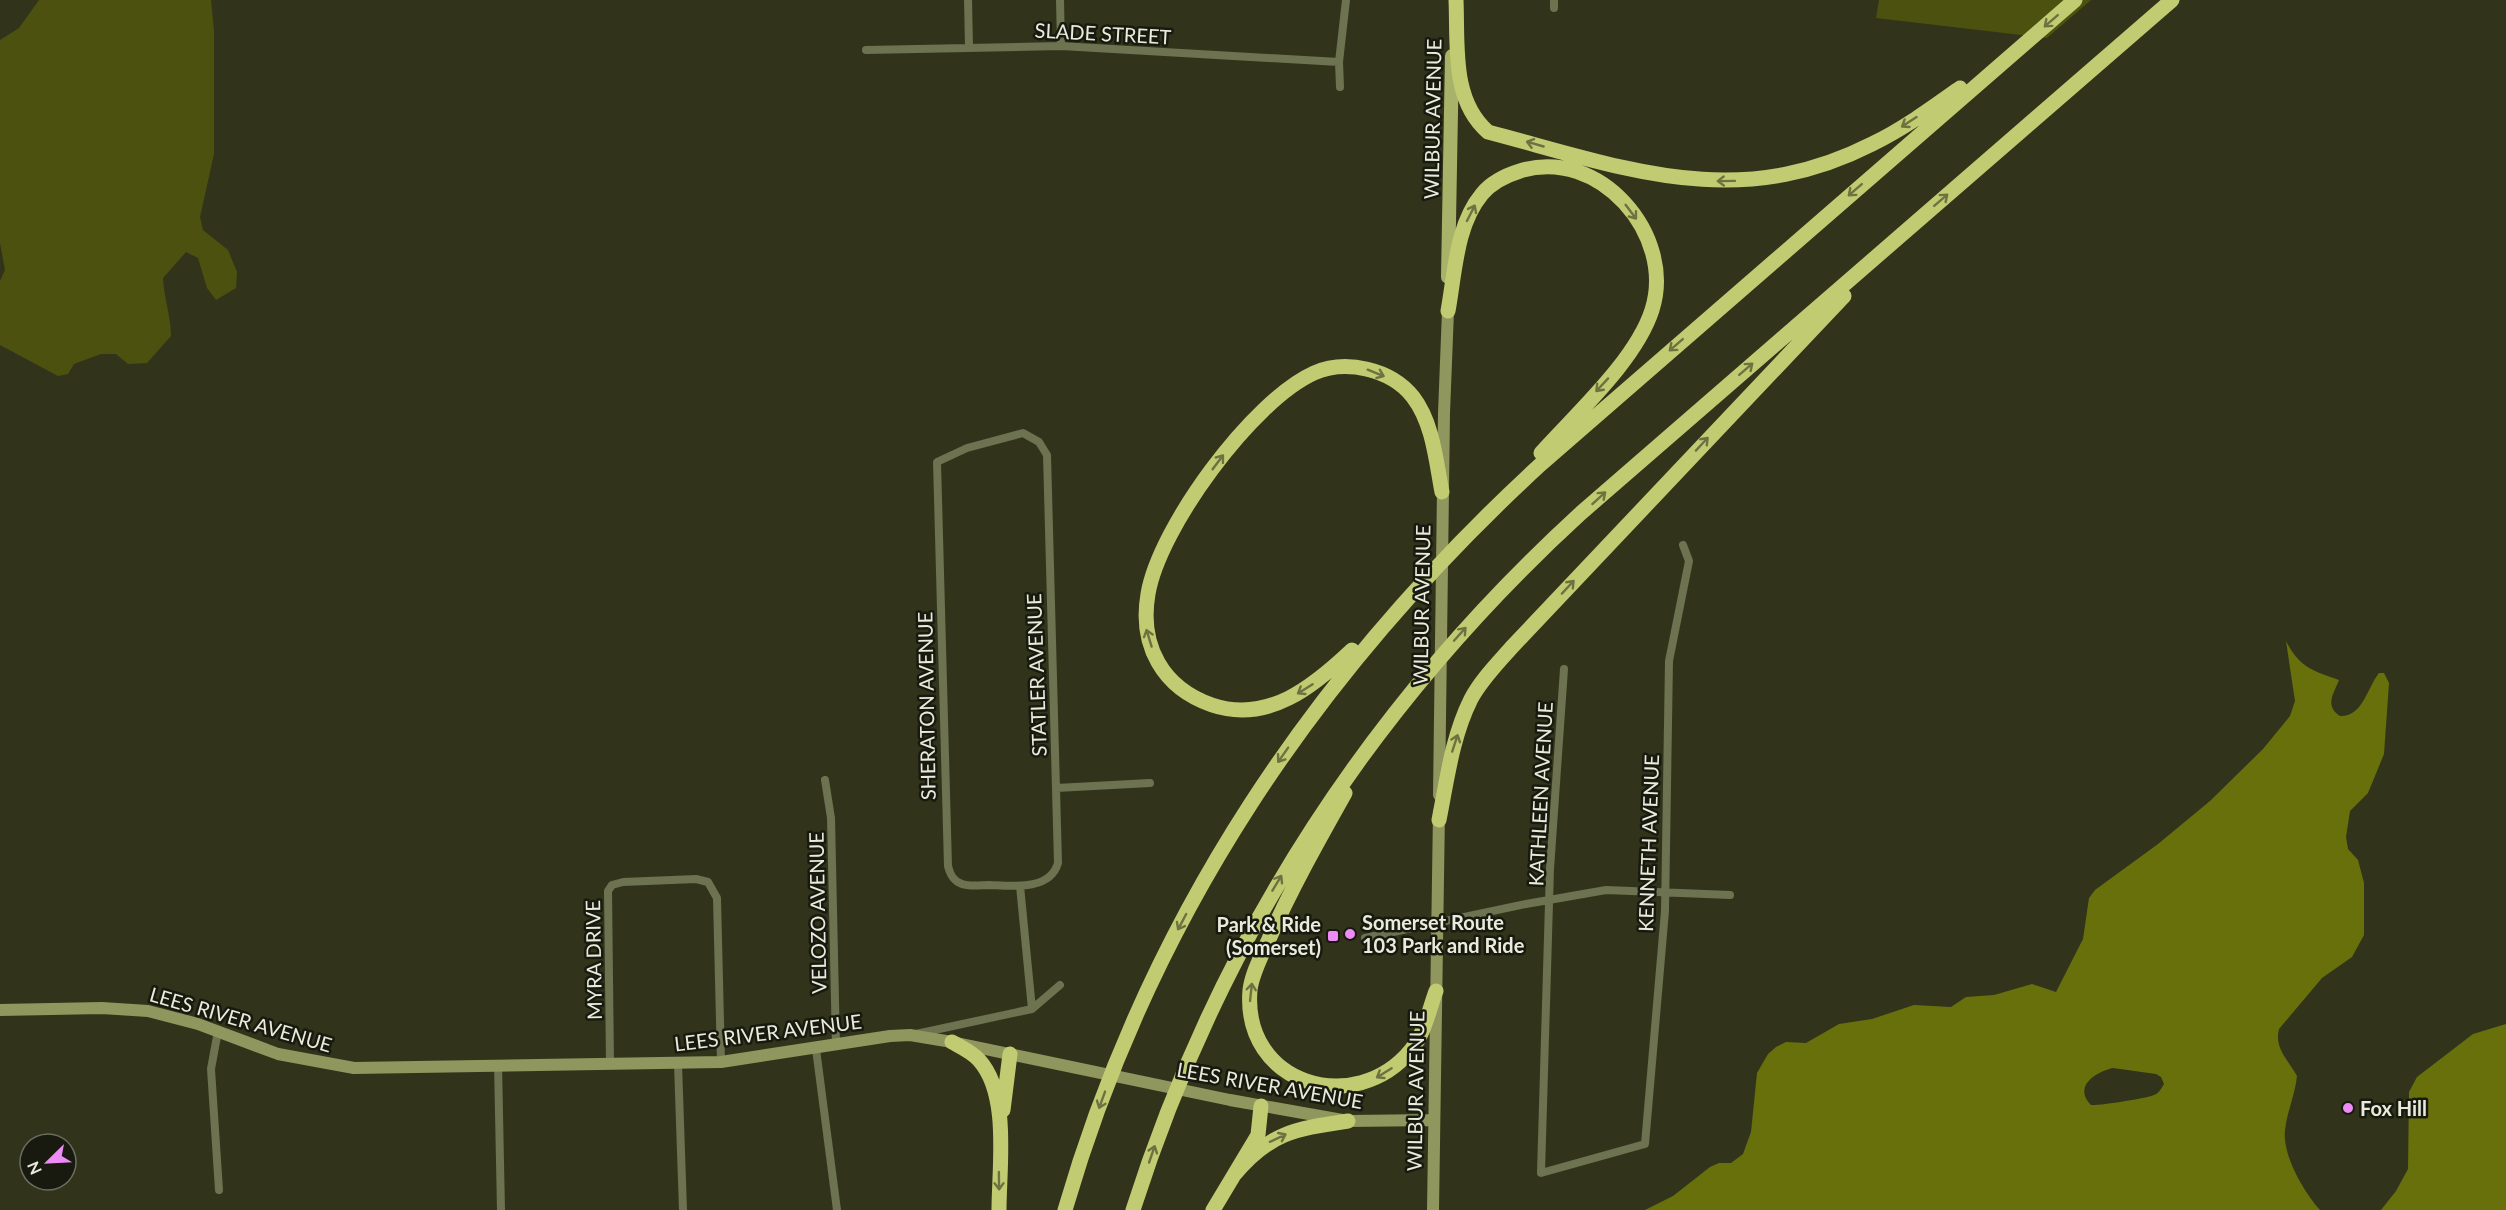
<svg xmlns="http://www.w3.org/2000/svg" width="2506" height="1210" font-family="Lato,sans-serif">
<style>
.green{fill:#4c510f}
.water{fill:#68700b;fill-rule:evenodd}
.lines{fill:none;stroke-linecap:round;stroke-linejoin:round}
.street{stroke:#6d7250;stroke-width:8}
.secondary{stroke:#8f965e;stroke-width:12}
.primary{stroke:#a9b269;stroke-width:14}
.highway{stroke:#c1cb72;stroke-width:15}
.oneway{stroke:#6d7240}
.poi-dot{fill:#ef8bf7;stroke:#191a0f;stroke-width:2}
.labels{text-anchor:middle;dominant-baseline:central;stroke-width:5;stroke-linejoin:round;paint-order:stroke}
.street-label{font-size:20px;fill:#e9ebdc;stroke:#191a0f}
.poi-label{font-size:20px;font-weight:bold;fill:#e9ebdc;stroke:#191a0f;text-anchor:start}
</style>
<rect width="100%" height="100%" fill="#31341b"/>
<!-- green -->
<path class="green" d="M 39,0 L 211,0 L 214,30 L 214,154 L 200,217 L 203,230 L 228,250 L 237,272 L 236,288 L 216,300 L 207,288 L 198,258 L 186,252 L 163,278 C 164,299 171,316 171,336 L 147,363 L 128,364 L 116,354 L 101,354 L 74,364 L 68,374 L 58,376 L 0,345 L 0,281 L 5,270 L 0,243 L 0,40 L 19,28 Z
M 1879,0 L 2091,0 L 2047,38 L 1876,18 Z"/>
<!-- water -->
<path class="water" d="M 2286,641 C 2299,667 2313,671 2339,680 C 2334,693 2324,706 2340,716 C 2363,717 2367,688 2379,673 L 2384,673 L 2389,683 L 2384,754 L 2368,793 L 2350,811 L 2346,837 L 2348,849 L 2358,860 L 2364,883 L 2364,935 L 2352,957 L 2322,978 L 2279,1029 C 2274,1049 2288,1059 2297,1076 C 2295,1095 2287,1112 2285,1130 C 2282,1155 2304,1192 2320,1210 L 1645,1210 L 1673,1196 L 1710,1167 L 1719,1163 L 1731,1163 L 1743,1154 L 1751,1132 L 1757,1073 L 1768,1054 L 1776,1047 L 1786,1042 L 1806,1043 L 1839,1024 L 1872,1019 L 1914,1005 L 1951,1007 L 1966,997 L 1994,995 L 2032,984 L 2056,992 L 2083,939 L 2089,898 L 2095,890 L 2158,844 L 2210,801 L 2263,749 L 2290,716 L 2295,701 ZM 2113,1068 L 2156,1074 L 2161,1077 L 2164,1084 C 2161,1089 2159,1093 2154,1095 C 2149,1098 2097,1106 2091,1105 C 2073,1087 2095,1072 2113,1068 Z
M 2506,1024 L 2506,1210 L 2381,1210 L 2396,1191 L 2408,1169 L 2409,1092 L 2417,1077 L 2473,1034 Z"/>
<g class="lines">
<!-- street -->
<path class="street" d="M 968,0 L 969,46
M 1060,0 L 1061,46
M 1554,8 L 1554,0
M 866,50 L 1061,46 L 1339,62
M 1340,87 L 1339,62 L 1346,0
M 1023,433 L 1039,442 L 1047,455 L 1058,863 C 1050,891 1012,886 990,885 C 982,885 970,887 962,884 C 953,881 950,874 948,866 L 937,462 L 967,448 Z
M 1564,669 L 1550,869 L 1541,1173 L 1645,1144 L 1665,911 L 1669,661 L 1689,561 L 1683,545
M 825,780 L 831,818 L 836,1046
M 1056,788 L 1150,783
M 1020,886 L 1032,1009
M 1365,938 L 1526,904 L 1606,890 L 1730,895
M 218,1031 L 211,1069 L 219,1190
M 916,1034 L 1032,1009 L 1060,985
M 816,1049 L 837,1210
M 498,1064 L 501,1210
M 610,1064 L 608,891 L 612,885 L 623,882 L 696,879 L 708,882 L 717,898 L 721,1062
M 678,1064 L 683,1210"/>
<!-- secondary -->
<path class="secondary" d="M 1439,795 L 1444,413 L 1448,311
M 0,1010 L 102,1008 L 148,1011 L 198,1024 L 278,1054 L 354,1068 L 721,1062 L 890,1036 L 910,1035 L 952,1042 L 1230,1100 L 1348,1121 L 1434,1120
M 1433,1210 L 1439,812"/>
<!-- primary -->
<path class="primary" d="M 1448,277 L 1452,56"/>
<!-- highway -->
<path class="highway" d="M 1456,0 C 1458,45 1451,100 1488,132 C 1625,168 1736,213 1872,144 C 1903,129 1932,108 1960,88
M 1448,311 C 1455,273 1456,225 1482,194 C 1491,183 1507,175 1520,171 C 1599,146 1676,235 1652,310 C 1636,360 1577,413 1541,453
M 1352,650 C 1314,686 1268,724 1212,705 C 1163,688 1139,646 1148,594 C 1159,528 1252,401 1314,373 C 1346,359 1391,369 1413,397 C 1433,423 1436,461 1442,492
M 1345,793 C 1318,841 1291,889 1269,939 C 1262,955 1252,973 1250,990 C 1242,1085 1355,1118 1411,1050 C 1424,1035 1429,1010 1436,991
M 1439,820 C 1447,780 1452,737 1471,699 C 1481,680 1497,664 1511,648 L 1844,296
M 952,1042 C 961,1047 972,1052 979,1060 C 1010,1094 999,1167 999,1210
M 1003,1110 L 1010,1054
M 1234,1175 C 1270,1132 1295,1129 1348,1121
M 1065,1210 C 1151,914 1316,671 1541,464 L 2075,0
M 1133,1210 C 1220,937 1370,706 1581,513 L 2172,0
M 1213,1210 L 1258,1135 L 1261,1106"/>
</g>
<!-- one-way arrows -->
<defs><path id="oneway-shaft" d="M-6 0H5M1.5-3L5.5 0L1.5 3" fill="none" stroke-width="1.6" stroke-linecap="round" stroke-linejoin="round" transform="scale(1.5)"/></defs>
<g class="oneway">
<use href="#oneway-shaft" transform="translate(2051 21) rotate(139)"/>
<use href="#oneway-shaft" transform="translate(1909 122) rotate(147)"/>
<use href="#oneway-shaft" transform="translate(1535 144) rotate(-164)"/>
<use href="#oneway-shaft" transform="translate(1726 181) rotate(179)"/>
<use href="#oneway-shaft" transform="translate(1855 190) rotate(139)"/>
<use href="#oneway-shaft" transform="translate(1941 200) rotate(-41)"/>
<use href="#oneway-shaft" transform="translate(1631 212) rotate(53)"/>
<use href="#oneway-shaft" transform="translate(1471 213) rotate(-63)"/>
<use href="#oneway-shaft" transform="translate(1676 345) rotate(139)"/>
<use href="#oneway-shaft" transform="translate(1746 369) rotate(-41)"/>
<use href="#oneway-shaft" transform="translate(1376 373) rotate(22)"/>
<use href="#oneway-shaft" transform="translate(1602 385) rotate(133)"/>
<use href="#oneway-shaft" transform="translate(1702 444) rotate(-47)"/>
<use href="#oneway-shaft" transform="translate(1218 462) rotate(-53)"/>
<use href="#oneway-shaft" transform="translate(1599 498) rotate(-42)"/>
<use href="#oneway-shaft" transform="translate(1568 587) rotate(-47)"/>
<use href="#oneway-shaft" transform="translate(1460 634) rotate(-48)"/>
<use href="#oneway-shaft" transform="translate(1149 638) rotate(-107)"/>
<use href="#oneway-shaft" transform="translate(1305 689) rotate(148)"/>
<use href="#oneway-shaft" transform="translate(1455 743) rotate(-72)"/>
<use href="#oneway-shaft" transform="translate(1283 755) rotate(125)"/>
<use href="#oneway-shaft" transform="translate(1277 883) rotate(-59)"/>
<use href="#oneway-shaft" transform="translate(1182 922) rotate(118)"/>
<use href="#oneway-shaft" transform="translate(1251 992) rotate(-84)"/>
<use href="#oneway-shaft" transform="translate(1384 1073) rotate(148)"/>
<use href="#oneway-shaft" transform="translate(1102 1100) rotate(110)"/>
<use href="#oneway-shaft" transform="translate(1278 1138) rotate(-25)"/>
<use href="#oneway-shaft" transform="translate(1152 1154) rotate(-71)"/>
<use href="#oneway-shaft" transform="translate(999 1181) rotate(89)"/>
</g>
<!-- markers -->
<g class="poi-dot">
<circle cx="1350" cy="934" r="6"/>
<rect x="1327" y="930" width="12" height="12" rx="3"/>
<circle cx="2348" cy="1108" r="6"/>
</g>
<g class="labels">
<!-- street labels -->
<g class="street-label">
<text transform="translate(1103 33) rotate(3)">SLADE STREET</text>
<text transform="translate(1432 119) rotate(-89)">WILBUR AVENUE</text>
<text transform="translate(1421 605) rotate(-89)">WILBUR AVENUE</text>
<text transform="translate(1036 675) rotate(-92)">STATLER AVENUE</text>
<text transform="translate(926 706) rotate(-91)">SHERATON AVENUE</text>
<text transform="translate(1540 794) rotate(-87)">KATHLEEN AVENUE</text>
<text transform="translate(1648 843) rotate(-88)">KENNETH AVENUE</text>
<text transform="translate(817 913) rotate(-91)">VELOZO AVENUE</text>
<text transform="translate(593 960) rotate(-91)">MYRA DRIVE</text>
<text transform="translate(241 1019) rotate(16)">LEES RIVER AVENUE</text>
<text transform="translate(768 1032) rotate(-7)">LEES RIVER AVENUE</text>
<text transform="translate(1270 1085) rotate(10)">LEES RIVER AVENUE</text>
<text transform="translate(1415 1091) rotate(-89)">WILBUR AVENUE</text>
</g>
<!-- poi labels -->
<g class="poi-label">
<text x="1362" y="922">Somerset Route<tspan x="1362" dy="23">103 Park and Ride</tspan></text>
<text x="1321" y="924" text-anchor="end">Park &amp; Ride<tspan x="1321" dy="23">(Somerset)</tspan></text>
<text x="2360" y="1108">Fox Hill</text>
</g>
</g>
<!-- north arrow -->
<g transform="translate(48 1162) rotate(246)"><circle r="28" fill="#191a0f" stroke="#6c6e61" stroke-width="1.5"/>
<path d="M0-4.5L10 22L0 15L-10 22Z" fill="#ef8bf7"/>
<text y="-9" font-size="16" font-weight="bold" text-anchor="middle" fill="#e9ebdc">N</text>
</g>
</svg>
